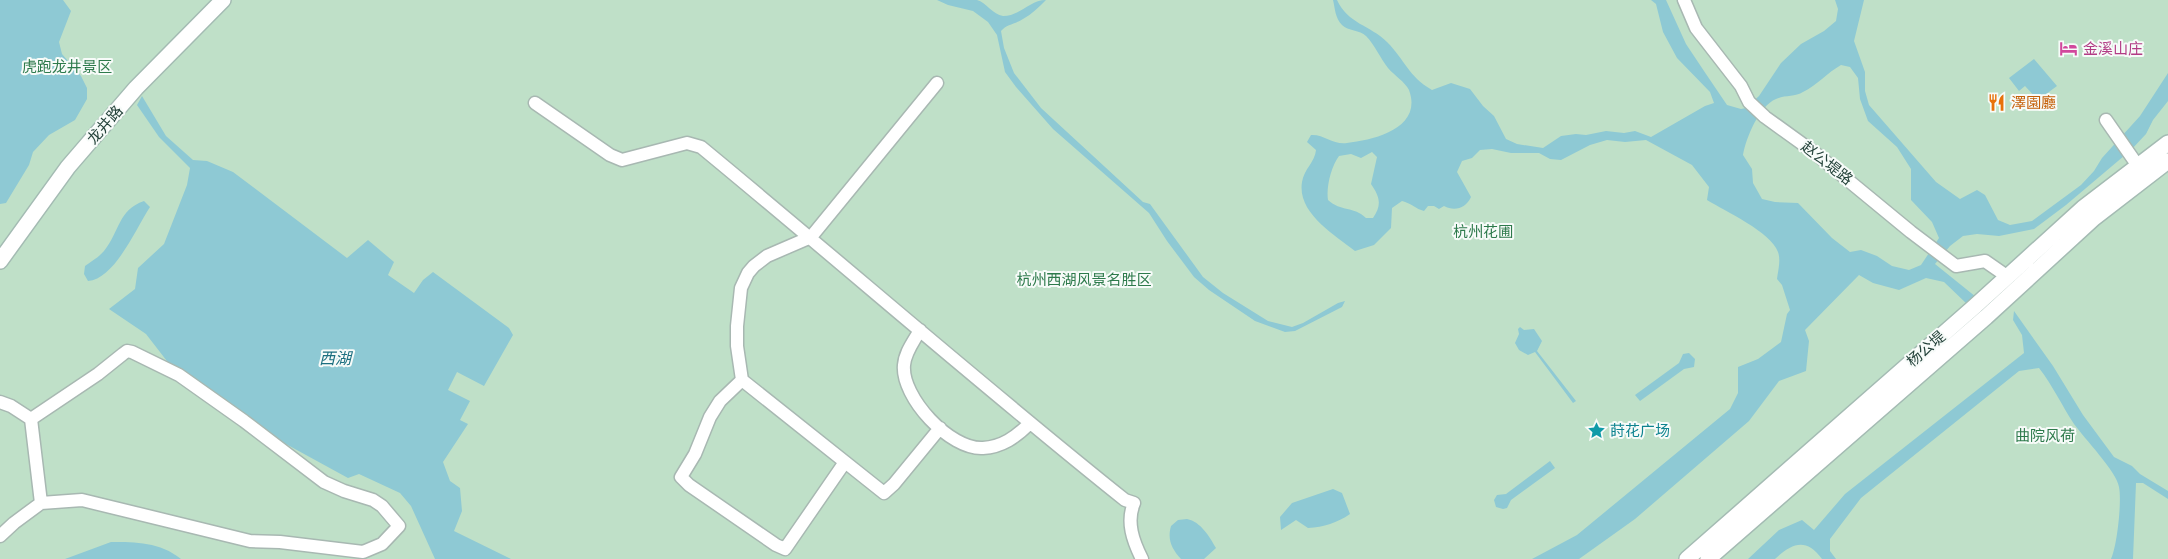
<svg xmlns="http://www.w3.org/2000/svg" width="2168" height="559" font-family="'DejaVu Sans','Noto Sans SC',sans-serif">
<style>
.green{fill:#bfe0c8}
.water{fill:#8ec9d4;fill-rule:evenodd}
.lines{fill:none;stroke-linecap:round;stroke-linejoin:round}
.street-casing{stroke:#a8b8b2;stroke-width:15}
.secondary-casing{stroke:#a4bbb3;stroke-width:18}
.street{stroke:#fff;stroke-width:12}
.secondary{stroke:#fff;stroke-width:15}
.labels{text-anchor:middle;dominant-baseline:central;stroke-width:4;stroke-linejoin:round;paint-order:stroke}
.hotel-label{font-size:15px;fill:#b23c85;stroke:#f7fbf9;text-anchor:start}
.park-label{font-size:15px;fill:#2d7a4b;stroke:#f7fbf9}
.food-label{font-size:15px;fill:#c56008;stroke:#f7fbf9;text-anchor:start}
.street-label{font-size:15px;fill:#24423a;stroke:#f7fbf9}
.culture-label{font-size:15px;fill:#0d838f;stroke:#f7fbf9;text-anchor:start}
.water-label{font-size:16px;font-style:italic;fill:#1c6f80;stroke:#f7fbf9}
</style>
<rect width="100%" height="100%" fill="#e6efeb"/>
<!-- green -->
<path class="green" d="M 0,0 L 2168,0 L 2168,559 L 0,559 Z"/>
<!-- water -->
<path class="water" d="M 0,0 L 63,0 L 71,11 L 59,42 L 62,54 L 81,76 L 87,88 L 87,99 L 75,120 L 49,135 L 33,152 L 29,165 L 6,203 L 0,204 Z
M 937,0 C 950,0 964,0 977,0 C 986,2 993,15 1003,16 C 1020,16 1030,0 1046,0 C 1039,7 1032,14 1023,19 C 1016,24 1007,24 1001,31 L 1004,48 L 1014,73 L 1041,108 L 1143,202 L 1150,204 L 1203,277 L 1223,293 L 1268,321 L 1292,327 L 1303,323 L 1338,303 L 1345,301 L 1342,307 L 1295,331 L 1285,332 L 1255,321 L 1209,290 L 1194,277 L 1167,241 L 1149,213 L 1053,129 L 1016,87 L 1005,72 L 997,35 L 988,22 L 973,11 L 948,5 Z
M 1333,0 L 1337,0 C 1348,24 1370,25 1387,42 C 1405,60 1408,76 1432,90 L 1451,83 L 1470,89 L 1483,106 L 1494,116 L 1506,139 L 1517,144 L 1543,148 L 1561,136 L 1576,134 L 1586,135 L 1606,131 L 1624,133 L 1635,131 L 1651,137 L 1705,106 L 1714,103 L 1710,92 L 1677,58 L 1663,32 L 1656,4 L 1651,0 L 1666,0 L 1686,44 L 1706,74 L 1727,105 L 1741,109 L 1746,108 L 1759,96 L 1781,63 L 1801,44 L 1824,31 L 1836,21 L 1838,9 L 1835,0 L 1864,0 L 1854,41 L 1865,72 L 1865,91 L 1869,105 L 1936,182 L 1960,199 L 1977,190 L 1985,195 L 1998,220 L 2010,225 L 2032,221 L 2081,185 L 2094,171 L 2102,158 L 2140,116 L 2168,73 L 2168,101 L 2153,120 L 2146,134 L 2131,150 L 2066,205 L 2034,229 L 1999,236 L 1977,234 L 1963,236 L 1950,246 L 1935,264 L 1976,297 L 1968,305 L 1944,282 L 1926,278 L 1899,290 L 1873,283 L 1859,275 L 1805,330 L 1809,341 L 1806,371 L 1779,381 L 1749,421 L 1635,519 L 1579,559 L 1532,559 L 1577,535 L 1730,409 L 1738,393 L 1738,367 L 1758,359 L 1781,342 L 1787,314 L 1790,310 L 1782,285 L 1777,279 C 1778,271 1781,260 1778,252 C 1771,232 1725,211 1707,200 L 1709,187 L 1692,165 L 1646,140 L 1625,142 L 1607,140 L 1590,145 L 1561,160 L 1550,159 L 1539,153 L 1511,153 L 1492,149 L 1480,150 L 1472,158 L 1462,161 L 1457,172 L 1471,197 C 1466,208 1455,212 1444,206 L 1439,209 L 1434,206 L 1428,206 L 1424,211 C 1416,209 1411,203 1402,201 L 1392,208 L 1391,228 L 1374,245 L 1355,251 C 1334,234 1297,213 1302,182 C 1304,169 1315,162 1316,150 L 1307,142 L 1311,135 C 1324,134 1333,145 1347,143 C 1375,140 1423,128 1409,90 C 1405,82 1394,75 1388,68 C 1380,58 1375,45 1366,36 C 1360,30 1348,31 1342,25 C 1335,18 1335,8 1333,0 ZM 1841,65 L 1850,67 L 1858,78 L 1860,99 L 1868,121 L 1897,147 L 1911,169 L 1911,200 L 1932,222 L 1939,238 L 1921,265 L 1909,270 L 1892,266 L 1877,256 L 1861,250 L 1850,252 L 1832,238 L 1798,203 L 1775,202 L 1762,199 L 1753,183 L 1752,169 L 1743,155 C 1746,138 1759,106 1776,99 C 1784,95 1795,97 1803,92 C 1817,85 1827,73 1841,65 ZM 1372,152 L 1377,157 L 1371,184 C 1380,197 1382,205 1373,218 L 1366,218 C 1354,206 1341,212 1328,200 C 1326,187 1331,167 1339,156 L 1351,154 L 1361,158 Z
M 2034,59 L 2057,86 L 2038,100 L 2025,86 L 2019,91 L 2009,78 Z
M 142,96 L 166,136 L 193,160 L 207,161 L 233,172 L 347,258 L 368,240 L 394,262 L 388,275 L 414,293 L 423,280 L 433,272 L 509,328 L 513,335 L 484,386 L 457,372 L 448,390 L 470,401 L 460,420 L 468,424 L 443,462 L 450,481 L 460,488 L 462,511 L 454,531 L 511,559 L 435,559 L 411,506 L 400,493 L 359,474 L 348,478 L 284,443 L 170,365 L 146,334 L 109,309 L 135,289 L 138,268 L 164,244 L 187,185 L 190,168 L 159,137 L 137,105 Z
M 144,201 L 150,207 C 136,228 115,279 88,281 L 84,274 L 85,266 C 92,261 99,257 104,251 C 120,231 118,210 144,201 Z
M 2014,311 L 2053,366 L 2083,415 L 2114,457 L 2132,466 L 2140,474 L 2168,491 L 2168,499 L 2143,483 L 2136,483 L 2133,559 L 2111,559 C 2117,547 2122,501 2119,487 C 2117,472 2084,438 2074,424 C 2062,406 2053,386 2039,368 L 2019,371 L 1861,498 L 1830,539 L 1830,551 L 1836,559 L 1822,559 C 1806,537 1792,543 1775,559 L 1748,559 L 1779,530 L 1802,520 L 1814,530 L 1845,494 L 2024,353 L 2022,335 L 2013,320 Z
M 1520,327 L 1524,330 L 1534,329 L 1542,341 L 1537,351 L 1576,401 L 1573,403 L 1535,352 L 1528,355 L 1519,350 L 1515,343 L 1519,334 L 1518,329 Z
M 1689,353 L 1695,359 L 1694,367 L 1684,369 L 1640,401 L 1635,395 L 1679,363 L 1683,354 Z
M 1550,461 L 1555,468 L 1511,500 L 1507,508 L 1503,509 L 1496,507 L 1494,500 L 1497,495 L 1506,494 Z
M 1333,489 L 1342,493 L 1350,514 C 1337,523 1324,527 1308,528 L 1296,520 L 1281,530 L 1280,517 L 1292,503 Z
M 1187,519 C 1201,522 1209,536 1216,548 L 1204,559 L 1181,559 C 1172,549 1167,540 1171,526 L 1178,520 Z
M 111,542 C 136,542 160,542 181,559 L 65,559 Z"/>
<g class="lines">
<defs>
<path id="street" d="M 1684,0 L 1696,28 L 1741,86 L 1749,102 L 1765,117 L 1815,153 L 1911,232 L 1956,266 L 1985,261 L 2008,277
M 937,83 L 811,237 L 767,256 L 754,266 L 748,273 L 741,288 L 737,326 L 737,346 L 742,380 L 884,493 L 894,484 L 940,428
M 535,103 L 610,155 L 622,160 L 687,143 L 701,147 C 843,264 981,385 1125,500 L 1134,503 C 1126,522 1133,541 1142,559
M 2106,120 L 2138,166
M 920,330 C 914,341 905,352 904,365 C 901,397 950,450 983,448 C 1002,447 1016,437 1029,424
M 742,380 L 720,401 L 710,417 L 695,454 L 681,477 L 689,485 L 776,545 L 785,549 L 845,462
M 0,402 L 11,406 L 31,419 L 41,503
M 0,536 L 14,523 L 41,503 L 82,500 L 250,541 L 280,542 L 363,552 L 382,544 L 399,526 L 382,506 L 373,500 L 344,491 L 324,482 L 244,421 L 179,375 L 132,352 L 127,351 L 123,354 L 98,374 L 31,419"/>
<path id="secondary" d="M 0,261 L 68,167 L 136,88 L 223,0
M 1687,559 L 1974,307 L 2083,208 L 2168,143
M 1708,559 L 1986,317 L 2094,218 L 2168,161"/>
</defs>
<!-- street casing -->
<use href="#street" class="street-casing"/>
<!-- secondary casing -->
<use href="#secondary" class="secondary-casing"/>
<!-- street -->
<use href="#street" class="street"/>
<!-- secondary -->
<use href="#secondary" class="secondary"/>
</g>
<!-- icons -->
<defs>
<symbol id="hotel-bare" viewBox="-9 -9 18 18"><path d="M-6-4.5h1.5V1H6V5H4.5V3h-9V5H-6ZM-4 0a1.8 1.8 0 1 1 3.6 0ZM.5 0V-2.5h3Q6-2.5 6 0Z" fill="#d1479c" stroke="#f7fbf9" stroke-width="2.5" paint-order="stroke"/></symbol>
<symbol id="restaurant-bare" viewBox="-9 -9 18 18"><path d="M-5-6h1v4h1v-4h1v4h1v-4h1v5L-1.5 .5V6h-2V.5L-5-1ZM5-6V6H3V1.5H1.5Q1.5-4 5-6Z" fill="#e8710a" stroke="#f7fbf9" stroke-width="2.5" paint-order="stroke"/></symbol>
<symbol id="sight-bare" viewBox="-9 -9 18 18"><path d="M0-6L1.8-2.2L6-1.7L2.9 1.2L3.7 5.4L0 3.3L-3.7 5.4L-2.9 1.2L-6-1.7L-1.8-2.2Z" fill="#0f9aa8" stroke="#f7fbf9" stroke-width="2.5" paint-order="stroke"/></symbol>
</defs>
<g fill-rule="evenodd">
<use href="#hotel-bare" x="2056" y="36" width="25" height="25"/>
<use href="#restaurant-bare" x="1984" y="90" width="25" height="25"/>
<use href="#sight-bare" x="1584" y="418" width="25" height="25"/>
</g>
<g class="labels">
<!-- hotel labels -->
<g class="hotel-label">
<text x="2083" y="49">金溪山庄</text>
</g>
<!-- park labels -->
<g class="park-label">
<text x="67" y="67">虎跑龙井景区</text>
<text x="1483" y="232">杭州花圃</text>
<text x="1084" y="280">杭州西湖风景名胜区</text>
<text x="2045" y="436">曲院风荷</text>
</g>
<!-- food labels -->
<g class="food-label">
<text x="2011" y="103">澤園廳</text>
</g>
<!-- street labels -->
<g class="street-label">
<text transform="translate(105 125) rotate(-49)">龙井路</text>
<text transform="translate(1827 163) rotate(38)">赵公堤路</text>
<text transform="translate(1926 349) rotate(-41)">杨公堤</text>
</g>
<!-- culture labels -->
<g class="culture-label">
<text x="1610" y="431">莳花广场</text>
</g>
<!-- water labels -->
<g class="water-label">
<text x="335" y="358">西湖</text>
</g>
</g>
</svg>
